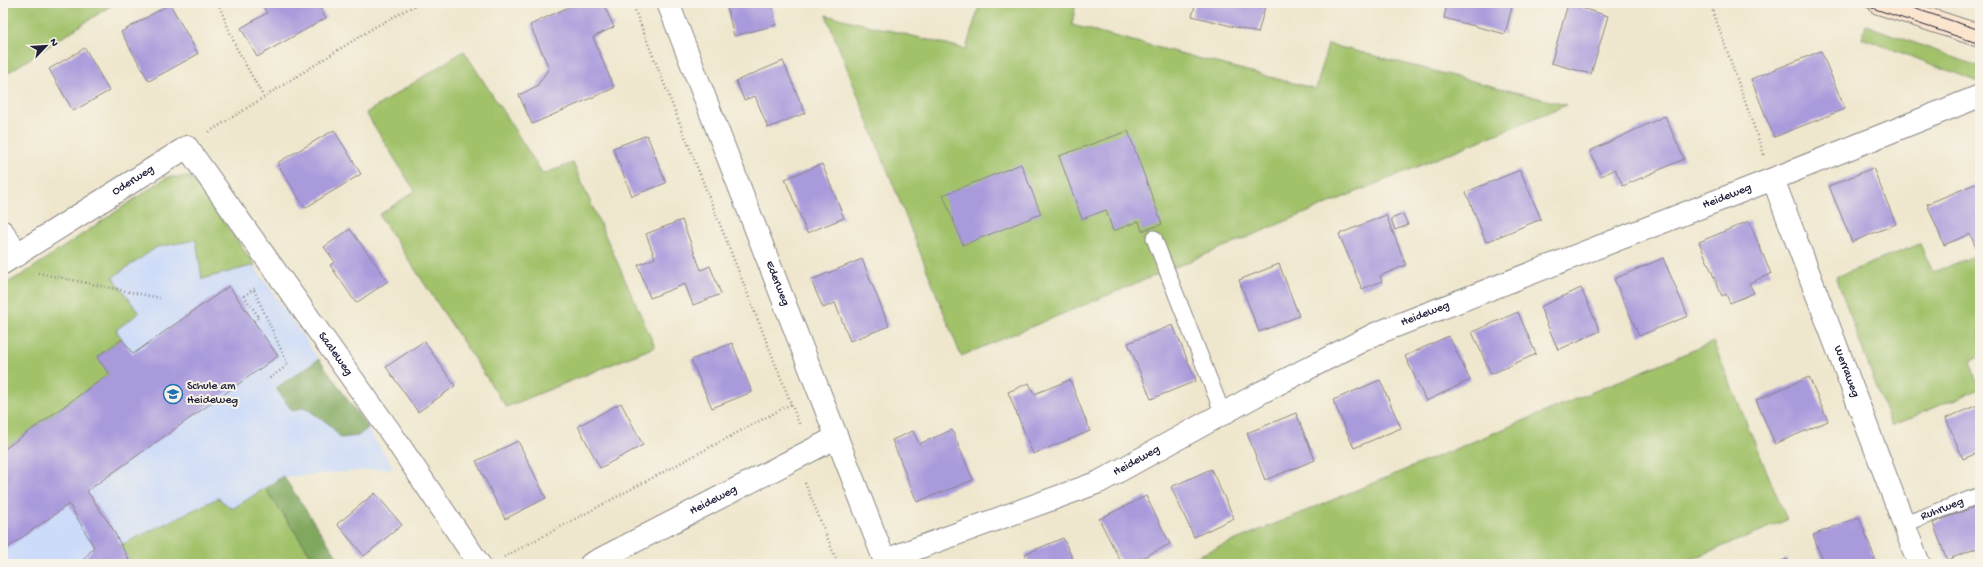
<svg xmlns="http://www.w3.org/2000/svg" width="1983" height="567" font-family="'Gochi Hand',sans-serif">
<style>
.built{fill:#ccdbf9}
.green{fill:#a2c26b;stroke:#627253}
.forest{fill:#81a85f;stroke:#52654d}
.building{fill:#a99adc}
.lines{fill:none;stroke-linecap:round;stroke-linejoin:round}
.lane-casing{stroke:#888484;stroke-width:17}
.street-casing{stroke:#888484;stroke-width:24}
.secondary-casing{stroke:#888484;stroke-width:24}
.path{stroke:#888484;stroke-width:2.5;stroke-dasharray:1 3;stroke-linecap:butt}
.lane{stroke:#fff;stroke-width:15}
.street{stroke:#fff;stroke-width:22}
.secondary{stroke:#fbe5cf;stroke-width:22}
.tram{stroke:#22223b;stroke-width:1}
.labels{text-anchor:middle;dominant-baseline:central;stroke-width:4;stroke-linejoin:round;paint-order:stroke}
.street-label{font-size:12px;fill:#22223b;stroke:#f7f3e8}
.poi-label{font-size:12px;fill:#22223b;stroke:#f7f3e8;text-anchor:start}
</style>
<rect width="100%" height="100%" fill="#f7f3e8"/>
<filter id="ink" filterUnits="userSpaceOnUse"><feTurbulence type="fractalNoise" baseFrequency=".025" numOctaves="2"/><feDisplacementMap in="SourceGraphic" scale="8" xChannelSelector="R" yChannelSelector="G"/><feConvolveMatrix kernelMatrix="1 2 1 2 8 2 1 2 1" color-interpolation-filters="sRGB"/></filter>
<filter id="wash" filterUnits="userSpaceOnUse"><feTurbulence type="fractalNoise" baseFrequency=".012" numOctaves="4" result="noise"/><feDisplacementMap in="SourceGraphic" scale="16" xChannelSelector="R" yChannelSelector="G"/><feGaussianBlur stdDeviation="0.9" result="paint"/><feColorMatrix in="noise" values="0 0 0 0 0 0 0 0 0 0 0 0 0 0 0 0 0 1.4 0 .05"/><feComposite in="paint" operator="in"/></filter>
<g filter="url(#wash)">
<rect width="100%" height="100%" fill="#efe7cd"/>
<!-- built -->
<path class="built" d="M 167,177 L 191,177 L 233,235 L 394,468 L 283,477 L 342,564 L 3,564 L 3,285 L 25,273 Z"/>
<!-- green -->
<path class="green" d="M 3,3 L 115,3 L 3,76 Z
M 980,3 L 1076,3 L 1072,25 L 1316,89 L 1328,44 L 1566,105 L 961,356 L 826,15 L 966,49 Z
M 1866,25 L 1980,67 L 1979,82 L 1862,38 Z
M 464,51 L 543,174 L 573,163 L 655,347 L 506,407 L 379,215 L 415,191 L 366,113 Z
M 167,177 L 191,177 L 255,265 L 202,279 L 196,240 L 157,247 L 113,277 L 139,313 L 116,330 L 122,339 L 97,357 L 109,374 L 3,450 L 3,285 L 25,273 Z
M 1920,244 L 1933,272 L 1980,254 L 1980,357 L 1970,361 L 1979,389 L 1891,426 L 1836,277 Z
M 1713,342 L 1787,520 L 1680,564 L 1178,564 Z
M 265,488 L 317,564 L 131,564 L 121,545 L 218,498 L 232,509 Z"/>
<!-- forest -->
<path class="forest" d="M 319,359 L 368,428 L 358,436 L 341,438 L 329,424 L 304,407 L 292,411 L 276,388 Z
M 283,476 L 342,564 L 317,564 L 265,488 Z"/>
<g id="blocks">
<!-- building -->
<path class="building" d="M 261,3 L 317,3 L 326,18 L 257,57 L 241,28 L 267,13 Z
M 577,3 L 603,3 L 614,27 L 593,37 L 614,88 L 532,124 L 519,95 L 537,86 L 549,68 L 530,25 Z
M 726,3 L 771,3 L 776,25 L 734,36 Z
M 1196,3 L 1266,3 L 1258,33 L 1192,16 Z
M 1447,3 L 1513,3 L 1505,34 L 1444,18 Z
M 170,4 L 198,54 L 149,81 L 121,32 Z
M 1568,4 L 1608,16 L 1591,74 L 1551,63 Z
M 85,48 L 109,91 L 73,111 L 49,69 Z
M 1821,51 L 1845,109 L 1774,137 L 1751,79 Z
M 783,61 L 805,113 L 768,128 L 755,96 L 744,100 L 736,81 Z
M 1665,116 L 1684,159 L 1623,186 L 1615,169 L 1601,176 L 1590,151 Z
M 334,130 L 361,174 L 305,208 L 277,163 Z
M 1128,131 L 1162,224 L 1142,231 L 1139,221 L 1113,231 L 1106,210 L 1082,219 L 1059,156 Z
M 647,135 L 666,183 L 632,196 L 613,148 Z
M 822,164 L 844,218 L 807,233 L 785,179 Z
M 1021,164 L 1041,214 L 963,245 L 943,195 Z
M 1873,168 L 1896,224 L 1852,242 L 1829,186 Z
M 1520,170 L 1541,219 L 1486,242 L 1466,192 Z
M 1980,182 L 1980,246 L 1976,248 L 1970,234 L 1944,245 L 1927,204 Z
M 1403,214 L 1408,225 L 1395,230 L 1391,219 Z
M 1386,215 L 1406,265 L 1380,276 L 1382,281 L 1362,289 L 1339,234 Z
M 682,220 L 701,270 L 710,266 L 721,294 L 693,305 L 685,284 L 650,298 L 638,265 L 655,258 L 646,234 Z
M 1749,221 L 1771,274 L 1749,283 L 1754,293 L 1730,303 L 1726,294 L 1722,296 L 1699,242 Z
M 350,229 L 388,281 L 356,303 L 330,265 L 335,262 L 324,247 Z
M 1663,258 L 1688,316 L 1639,336 L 1614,279 Z
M 862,259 L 889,326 L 850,341 L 835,303 L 823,308 L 811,280 Z
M 1279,264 L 1299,316 L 1259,332 L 1239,280 Z
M 229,286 L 278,356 L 87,491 L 111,526 L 131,564 L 80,564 L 94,547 L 69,504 L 3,551 L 3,450 L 109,374 L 97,357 L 122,339 L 133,354 Z
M 1581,288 L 1600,331 L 1558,350 L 1540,307 Z
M 1518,312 L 1536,354 L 1491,374 L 1472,332 Z
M 1173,325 L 1196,381 L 1151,399 L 1128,343 Z
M 1449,336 L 1470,380 L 1426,401 L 1405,356 Z
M 424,341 L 455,386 L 418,412 L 386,367 Z
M 732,343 L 752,392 L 712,408 L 691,360 Z
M 1809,377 L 1828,421 L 1775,444 L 1756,400 Z
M 1070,380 L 1090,431 L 1033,454 L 1008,392 L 1029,383 L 1034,394 Z
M 1380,380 L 1401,428 L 1354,448 L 1333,400 Z
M 621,403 L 643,445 L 600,468 L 578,426 Z
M 1980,404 L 1980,452 L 1963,459 L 1946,418 Z
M 1296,413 L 1315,460 L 1265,480 L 1247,433 Z
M 952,430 L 973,480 L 917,502 L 892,440 L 913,431 L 919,444 Z
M 518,441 L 546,498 L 505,519 L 476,461 Z
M 1211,469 L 1234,518 L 1194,537 L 1171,487 Z
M 375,493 L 402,525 L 364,556 L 337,524 Z
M 1146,496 L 1170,544 L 1130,564 L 1122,564 L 1099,519 Z
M 1976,506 L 1980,514 L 1980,547 L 1947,560 L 1933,523 Z
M 1859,517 L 1877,564 L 1824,564 L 1813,535 Z
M 1063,538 L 1075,564 L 1030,564 L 1025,554 Z
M 1787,559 L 1789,564 L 1774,564 Z"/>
</g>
</g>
<g filter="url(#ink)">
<use href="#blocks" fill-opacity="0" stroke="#888484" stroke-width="1"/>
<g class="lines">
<defs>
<g id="lane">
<path d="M 1154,238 L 1223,414"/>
<path id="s1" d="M 1905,524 L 1980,495"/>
</g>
<g id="street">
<path id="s2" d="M 668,3 L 886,564"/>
<path id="s3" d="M 1773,179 L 1919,564"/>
<path d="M 3,232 L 18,255"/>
<path id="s4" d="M 3,263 L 187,147 L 391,433 L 479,564"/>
<path id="s5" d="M 885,560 L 1099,482 L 1262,392 L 1375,334 L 1773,179 L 1980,96"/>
<path id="s6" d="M 591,564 L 837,437"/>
</g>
<path id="secondary" d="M 1879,3 L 1980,36"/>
</defs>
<!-- lane casing -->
<use href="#lane" class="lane-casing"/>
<!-- street casing -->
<use href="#street" class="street-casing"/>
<!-- secondary casing -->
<use href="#secondary" class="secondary-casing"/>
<!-- path -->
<path class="path" d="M 218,3 L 236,47 L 263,96
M 632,3 L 800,426
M 1710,3 L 1764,155
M 209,132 L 373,28 L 419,3
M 38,273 L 160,298
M 254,290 L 288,365 L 267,380
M 254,321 L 259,317 L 244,296 L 255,288
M 805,483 L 838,564
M 504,557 L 791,404"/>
<!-- lane -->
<use href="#lane" class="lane"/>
<!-- street -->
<use href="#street" class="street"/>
<!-- secondary -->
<use href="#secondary" class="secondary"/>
<!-- tram -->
<path class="tram" d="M 1857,3 L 1980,44
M 1898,3 L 1980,30"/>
</g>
</g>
<!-- icons -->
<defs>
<symbol id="school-ring" viewBox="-11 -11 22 22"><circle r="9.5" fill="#f7f3e8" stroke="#1f6fb2" stroke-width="1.5"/><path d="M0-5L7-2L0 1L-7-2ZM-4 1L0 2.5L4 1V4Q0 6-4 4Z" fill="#1f6fb2"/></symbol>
</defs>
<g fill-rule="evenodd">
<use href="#school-ring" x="162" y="383" width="22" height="22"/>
</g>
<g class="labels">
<!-- street labels -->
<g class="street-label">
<text stroke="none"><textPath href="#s4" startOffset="154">Oderweg</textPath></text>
<text stroke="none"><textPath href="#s5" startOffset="919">Heideweg</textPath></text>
<text stroke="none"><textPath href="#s2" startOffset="301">Ederweg</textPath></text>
<text stroke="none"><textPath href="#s5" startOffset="595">Heideweg</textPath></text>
<text stroke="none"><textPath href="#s4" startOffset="472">Saaleweg</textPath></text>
<text stroke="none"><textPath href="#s3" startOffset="206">Werraweg</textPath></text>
<text stroke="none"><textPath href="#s5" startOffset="271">Heideweg</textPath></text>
<text stroke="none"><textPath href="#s6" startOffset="138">Heideweg</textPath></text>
<text stroke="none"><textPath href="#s1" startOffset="40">Ruhrweg</textPath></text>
</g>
<!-- poi labels -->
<g class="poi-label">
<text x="187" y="387">Schule am<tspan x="187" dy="14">Heideweg</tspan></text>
</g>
</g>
<!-- margin -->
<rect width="1983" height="567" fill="none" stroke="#f7f3e8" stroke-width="16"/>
<!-- north arrow -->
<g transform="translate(46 46) rotate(65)" stroke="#f7f3e8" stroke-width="3" paint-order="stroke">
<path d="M0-3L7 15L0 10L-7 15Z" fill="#22223b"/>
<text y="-6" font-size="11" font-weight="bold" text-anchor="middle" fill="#22223b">N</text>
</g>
</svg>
